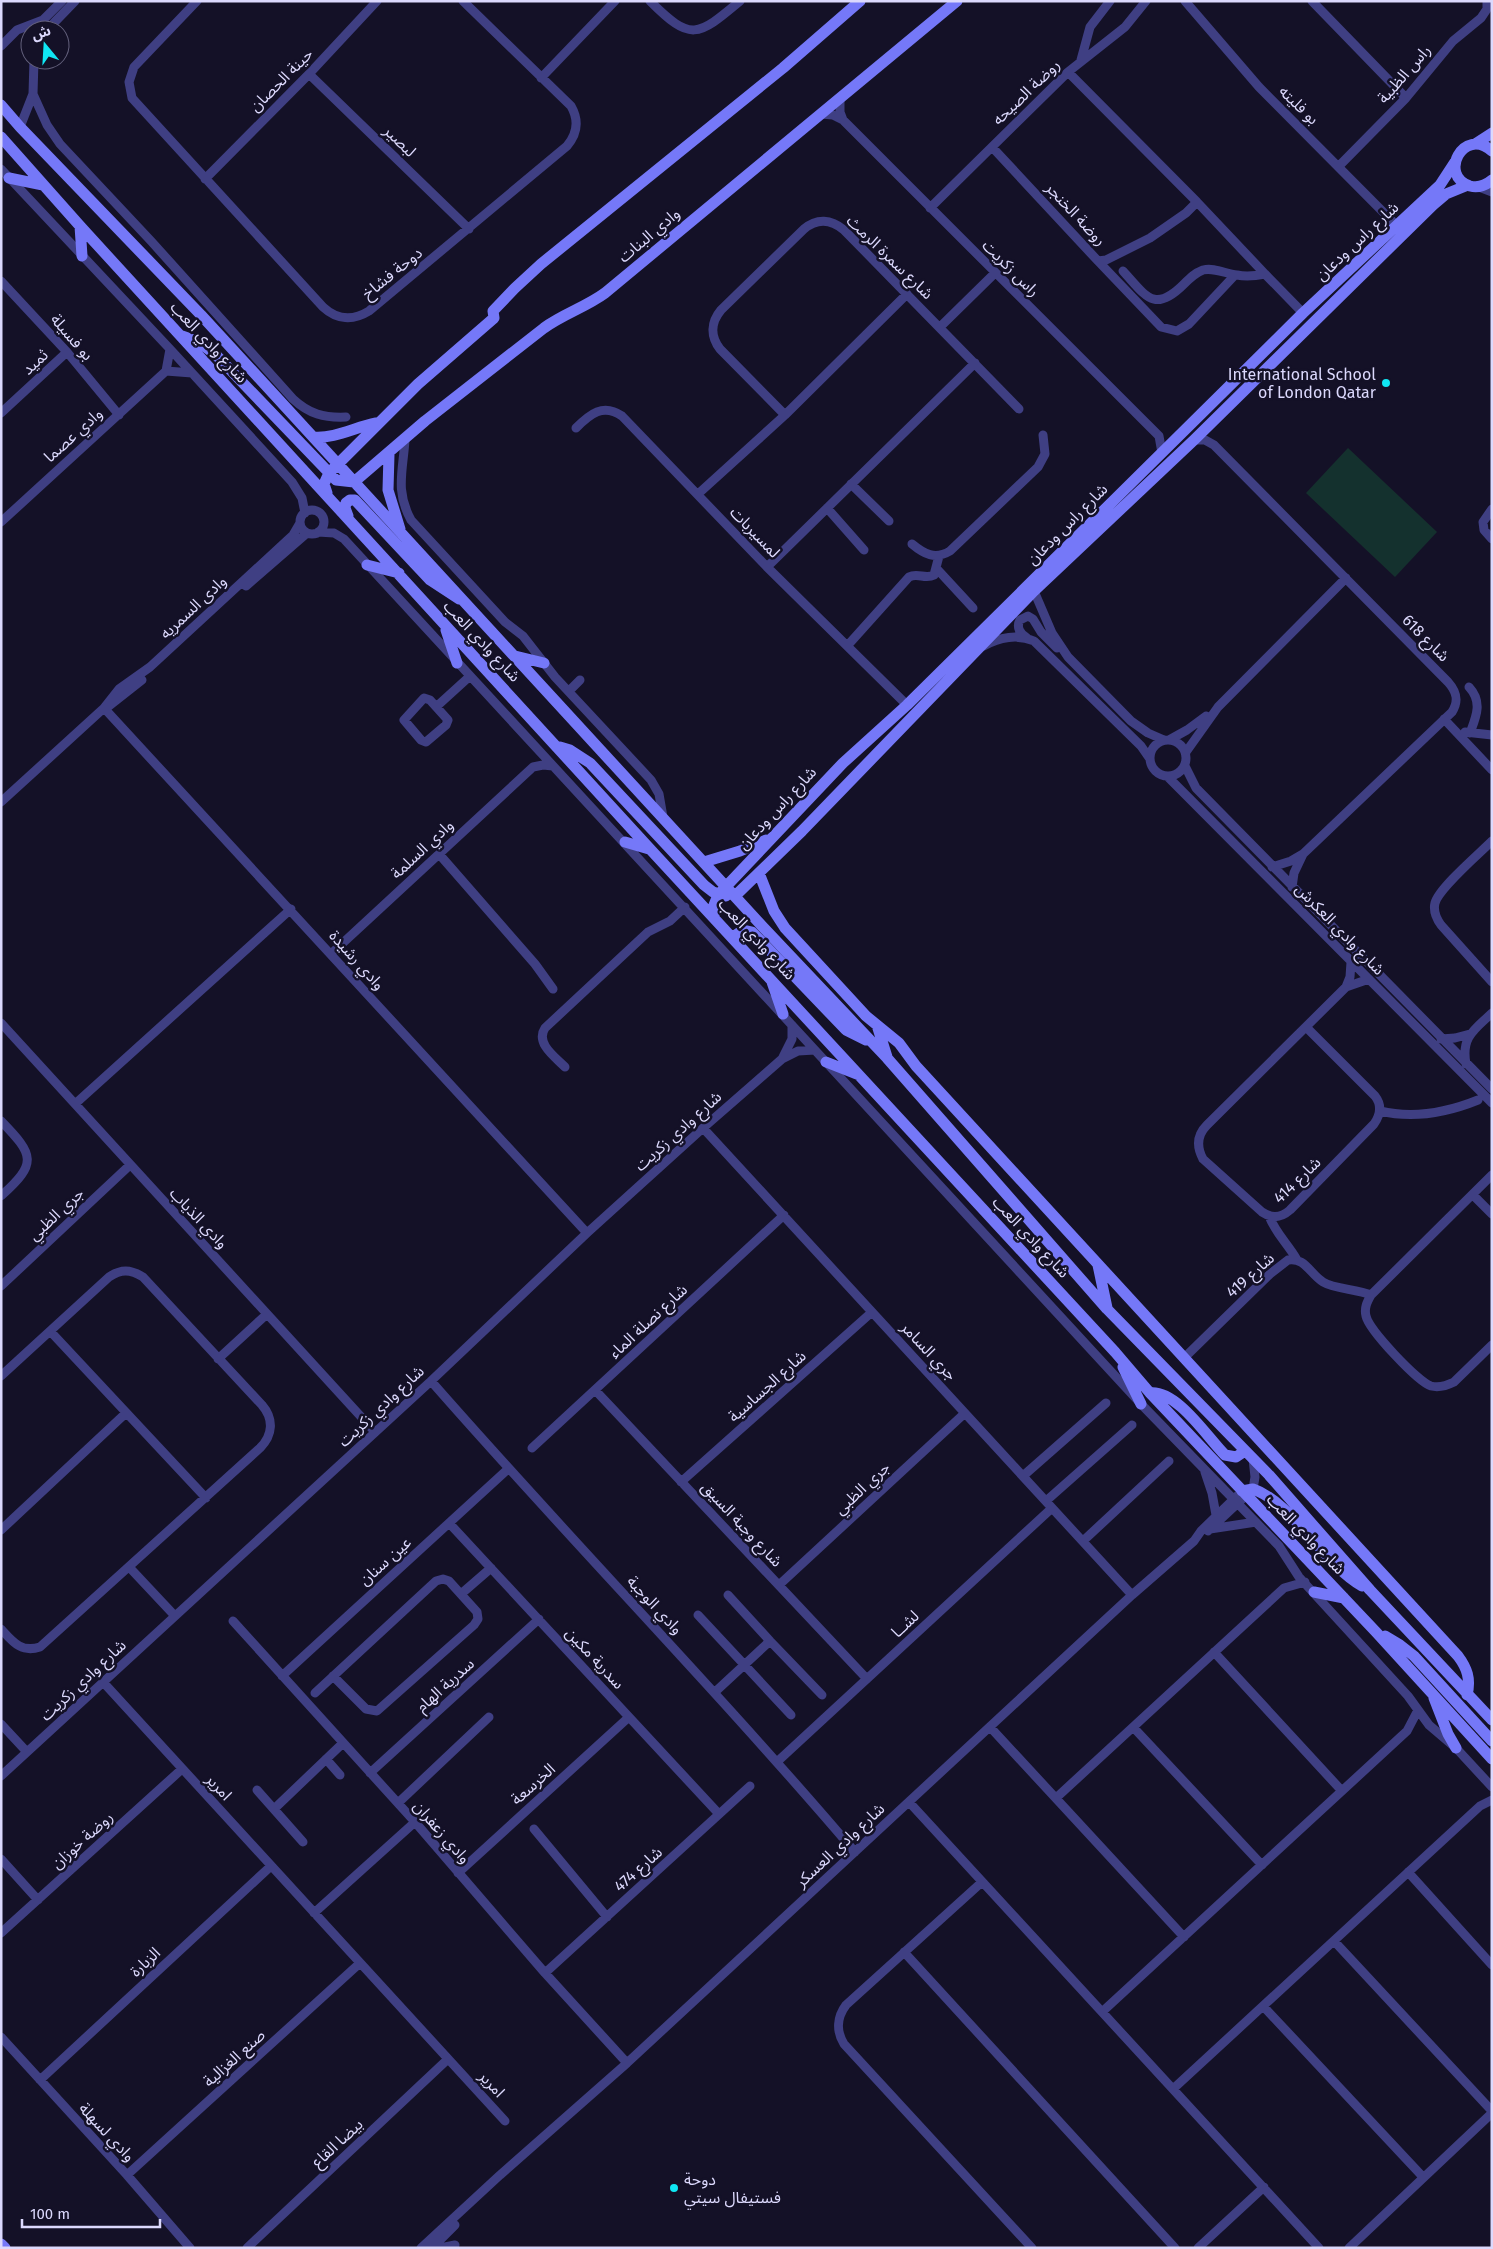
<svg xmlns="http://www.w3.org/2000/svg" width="1493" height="2249" font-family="'Fira Sans','Noto Sans Arabic',sans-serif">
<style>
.green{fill:#14312e}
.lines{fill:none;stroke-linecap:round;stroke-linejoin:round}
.street{stroke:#3f3f83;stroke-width:9}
.secondary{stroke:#7578f8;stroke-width:11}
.poi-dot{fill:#10e6f3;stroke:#141127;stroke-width:2}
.labels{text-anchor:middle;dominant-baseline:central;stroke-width:5;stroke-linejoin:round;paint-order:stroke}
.street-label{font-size:16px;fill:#dcd9fd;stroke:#141127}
.poi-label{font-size:16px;fill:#dcd9fd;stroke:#141127;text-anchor:end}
</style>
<rect width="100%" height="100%" fill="#141127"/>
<!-- green -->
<path class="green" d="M 1348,448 L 1437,532 L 1395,577 L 1306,493 Z"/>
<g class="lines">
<!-- street -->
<path class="street" d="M 197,1 L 134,67 L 129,82 L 132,98 L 323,307 C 337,320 353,321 369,311 L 567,146 C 578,133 579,120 571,106 L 463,1
M 650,1 C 691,42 697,37 740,1
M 1185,1 L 1259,87 L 1397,226
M 1312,1 L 1406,98
M 47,30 L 75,1
M 1,46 L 17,30 L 43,20 L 62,1
M 1081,60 L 1090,27 L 1110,1
M 1068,72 L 1197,202 L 1265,274
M 309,74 L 469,229
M 541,78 L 615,1
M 33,94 L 47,125 L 60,144 L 151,241 L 293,399 C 309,414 324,418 346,417
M 840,98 L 840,112 L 843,120
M 821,114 L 833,115 L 843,120 L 1159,436 L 1162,453
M 20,127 L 33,94 L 34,60
M 992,147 L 1098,261 L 1106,260 L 1150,238 L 1186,213 L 1197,202
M 1339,166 L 1406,98 L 1453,41 L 1481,18 L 1487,9 L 1487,1
M 1,169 L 170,349 L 292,482 L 302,498 L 305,513
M 205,179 L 309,74 L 377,1
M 1479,187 L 1492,192
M 930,208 L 1068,72 L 1125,27 L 1146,1
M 1098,261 L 1161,327 L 1177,331 L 1189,324 L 1235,275
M 1123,271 C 1146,296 1154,314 1184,284 C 1190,278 1195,273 1203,270 C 1214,267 1226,274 1237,275 C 1247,277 1255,276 1265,274 L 1303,313
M 1,281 L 67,352 L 119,415
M 940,327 L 995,273
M 166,371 L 192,373
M 1,413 L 67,352
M 785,415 L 720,349 C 710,336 711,322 721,310 L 804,229 C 817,218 831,219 844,230 L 1019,409
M 576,428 C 590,414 603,403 622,416 L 767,567 L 907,705
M 405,440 C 403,471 395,491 411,520 L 505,622 L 523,636 L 555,677 L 651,780 L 659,794 L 663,817
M 1194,440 L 1205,440 L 1214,445 L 1448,682 C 1457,692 1459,701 1452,712 L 1303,854 L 1291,861 L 1272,867
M 851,484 L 889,521
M 698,494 L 785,415 L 907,294
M 827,508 L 864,550
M 1492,509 L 1483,522 L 1484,530 L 1492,539
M300 522a12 12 0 1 1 24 0a12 12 0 1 1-24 0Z
M 1,522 L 166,371 L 170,349
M 318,532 L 334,533 L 344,539 L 1141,1404 L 1279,1546 L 1299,1577 L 1408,1696 L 1429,1725 L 1456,1748 L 1492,1787
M 912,544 C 924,554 935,560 950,551 L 1038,467 L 1045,454 L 1043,435
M 767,567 L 975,363
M 937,569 L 973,608
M 246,586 L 307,533
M 1034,591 L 1052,633 L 1068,657 L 1131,721 L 1148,733 L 1164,740
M 1027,638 C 1020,634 1016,627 1020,620 L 1028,616 L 1033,619 L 1041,632 L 1057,648
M 848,645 L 909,577 C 918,572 925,580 934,575 L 939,556
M 984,646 C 999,637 1018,634 1034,641 L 1141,746 L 1150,759
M 1469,687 C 1483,702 1476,717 1470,733
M 569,691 L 580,680
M 424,698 L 430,700 L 448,720 L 446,725 L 426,742 L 421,740 L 404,720 Z
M 109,706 L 142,680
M 436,707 L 469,677
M 104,708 L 587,1233
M 1444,719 L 1492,770
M 1465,732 L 1492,735
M 1169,740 L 1187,730 L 1206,716
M1150 758a18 18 0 1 1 36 0a18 18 0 1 1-36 0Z
M 1186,752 L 1218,707 L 1346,578
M 1185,766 L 1196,788 L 1492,1089
M 1167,776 L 1492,1103
M 1,802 L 104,708 L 119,689 L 150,667 L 293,535 L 300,523
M 1492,841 C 1479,854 1439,888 1435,903 C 1433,911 1436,918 1441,925 L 1492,982
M 439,854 L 535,964 L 553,989
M 1292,887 L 1294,873 L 1303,854
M 332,953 L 533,767 L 543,765 L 553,766
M 1346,987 L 1369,979
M 1,1023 L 375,1432
M 1306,1027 L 1375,1096 C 1382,1105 1381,1114 1374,1124 L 1290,1210 C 1281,1218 1272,1219 1262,1212 L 1203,1159 C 1196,1146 1197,1135 1207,1125 L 1346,987 L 1350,977 L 1351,962
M 1441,1039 L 1455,1038 L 1470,1034
M 783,1057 L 792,1039 L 792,1025
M 1466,1064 C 1461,1037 1474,1030 1492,1013
M 565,1067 C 555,1057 535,1043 545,1028 L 648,932 L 670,921 L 685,907
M 75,1104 L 291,909
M 1380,1111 C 1414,1119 1446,1113 1478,1100
M 1,1121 C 34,1155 38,1163 1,1196
M 703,1128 L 1132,1595
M 1492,1175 L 1371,1295 C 1367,1302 1364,1308 1366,1316 C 1369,1330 1418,1382 1431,1386 C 1439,1388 1446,1386 1454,1382 L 1492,1345
M 1473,1195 L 1492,1214
M 1269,1216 C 1276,1234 1288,1244 1297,1260
M 1,1286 L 130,1165
M 50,1331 L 206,1498
M 1184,1358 L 1270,1274 L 1288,1260 C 1305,1257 1310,1274 1323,1282 C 1334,1289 1357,1289 1371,1295
M 218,1359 L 267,1314
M 1,1376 L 109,1277 C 121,1269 130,1269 143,1277 L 262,1405 C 274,1419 273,1435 260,1448 L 40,1647 C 21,1653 13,1642 1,1629
M 431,1381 C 570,1540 718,1691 855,1852
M 595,1390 L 867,1679
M 532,1448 L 784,1215
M 1205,1472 L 1212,1493 L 1216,1515
M 1023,1476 L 1106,1403
M 681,1482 L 872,1312
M 1046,1501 L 1132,1425
M 449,1523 L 719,1814
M 1210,1529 L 1256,1522
M 1,1530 L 126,1413
M 1208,1531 L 1253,1489 L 1255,1477 L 1253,1459
M 1083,1541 L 1169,1461
M 130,1568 L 175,1616
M 779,1585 L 965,1413
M 461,1594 L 491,1568
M 728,1595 L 770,1641 L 822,1695
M 698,1615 L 791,1715
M 233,1621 L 415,1822 L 545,1973 L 627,2063
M 1214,1652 L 1342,1791
M 282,1676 L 508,1469
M 103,1682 L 505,2121
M 715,1692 L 770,1641
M 315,1693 L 436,1581 L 443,1579 L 449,1581 L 477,1612 L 478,1619 L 474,1625 L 377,1711 L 366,1709 L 333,1676
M 1,1724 L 27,1752
M 990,1727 L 1184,1937
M 1133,1727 L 1262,1865
M 326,1759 L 340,1775
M 778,1761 L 1052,1508
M 370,1773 L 539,1619
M 1,1776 L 431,1381 L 587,1233 L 703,1128 L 782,1059 L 798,1051 L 815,1050
M 257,1790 L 303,1842
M 1056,1798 L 1284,1588 L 1305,1582
M 909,1802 L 1319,2248
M 398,1803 L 489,1717
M 274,1809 L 343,1743
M 534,1829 L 607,1917
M 1,1859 L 38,1900
M 1408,1872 L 1492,1965
M 458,1873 L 629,1717
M 982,1882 L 846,2005 C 837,2017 836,2031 844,2044 L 1032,2248
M 314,1913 L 415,1822
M 1,1933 L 182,1769
M 1334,1941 L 1492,2111
M 904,1952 L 1175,2248
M 545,1973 L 750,1786
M 1263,2006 L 1423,2177
M 1102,2012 L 1407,1731 L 1418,1710
M 1,2037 L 127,2175 L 190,2248
M 40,2080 L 271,1866
M 1173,2089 L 1480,1806 L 1492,1800
M 127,2175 L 360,1963
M 247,2248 L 448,2059
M 421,2248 L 500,2175 L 627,2063 L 1132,1595 L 1194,1541 L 1201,1531 L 1237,1496
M 432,2248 L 455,2225
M 440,2248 L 455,2245
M 1198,2248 L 1264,2187
M 1349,2248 L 1492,2113"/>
<!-- secondary -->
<path class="secondary" d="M 1,105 L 20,127 L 201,315 L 762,926 L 887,1058 L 1107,1309 L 1269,1475 L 1370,1590 L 1492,1720
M 1,137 L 80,226 L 650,849 L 1115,1352 L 1150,1393 L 1376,1632 L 1492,1759
M 1475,144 L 1492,133
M 1492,151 C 1463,126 1438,176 1470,186 C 1478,188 1486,185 1492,180
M 9,178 L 43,185
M 80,226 L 82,256
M 182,336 L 199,342 L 217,356 L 336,480 L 354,482
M 313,437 C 335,439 355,427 376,423
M 389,454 L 388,490 L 400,529
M 354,482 L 425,421 L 544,328 C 563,314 586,307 605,293 L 957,1
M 327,493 L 324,484 L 329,473 L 418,384 L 494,318 L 493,311 L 515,288 L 541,264 L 783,68 L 860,1
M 348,516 L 345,508 L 346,503 L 350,500 L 355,500 L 430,580 L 459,599
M 367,565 L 399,573
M 446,630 L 457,663
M 515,656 L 544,663
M 560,747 L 570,750 L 590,763 L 704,885 L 713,892 L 726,896
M 625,842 L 649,849
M 704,862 L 740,851 L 766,840
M 759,873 L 774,911 L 785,928 L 866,1016 L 899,1043 L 916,1066 L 1458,1656 C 1467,1668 1471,1679 1467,1695
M 735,896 L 802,831 L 1034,591 L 1194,440 L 1433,205 L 1446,194 L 1468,185
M 714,916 L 714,905 L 718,895 L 843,763 L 907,705 L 1303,313 L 1440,185 L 1455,162
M 733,937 L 743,930 L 752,932 L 846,1030 L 866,1040
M 772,982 L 783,1014
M 877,1025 L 887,1057
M 826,1062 L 859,1075
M 1098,1265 L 1107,1308
M 1123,1367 L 1141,1404
M 1150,1393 C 1177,1390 1207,1437 1225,1455 L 1236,1457 L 1245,1451
M 1242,1491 L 1253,1489 C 1293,1503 1322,1563 1362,1586
M 1314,1592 L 1344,1598
M 1385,1636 L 1400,1645 L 1414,1656 L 1492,1741
M 1434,1698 L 1448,1734 L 1456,1748
M 1,2244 L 5,2248"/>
</g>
<!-- markers -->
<g class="poi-dot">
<circle cx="1386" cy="383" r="5"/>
<circle cx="674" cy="2188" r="5"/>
</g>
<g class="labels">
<!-- street labels -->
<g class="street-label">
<text transform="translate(1404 74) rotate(-49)">راس الظبية</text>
<text transform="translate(281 80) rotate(-45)">حينة الحصان</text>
<text transform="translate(1026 92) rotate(-44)">روضة الصيحه</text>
<text transform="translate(1299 105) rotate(44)">بو فليته</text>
<text transform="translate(400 141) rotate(44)">لبصير</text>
<text transform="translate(1076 214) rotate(47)">روضة الخنجر</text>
<text transform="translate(649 235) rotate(-40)">وادي البنات</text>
<text transform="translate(1357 241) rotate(-43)">شارع راس ودعان</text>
<text transform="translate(890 257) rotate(44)">شارع سمرة الرمث</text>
<text transform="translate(1011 268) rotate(45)">راس زكريت</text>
<text transform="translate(392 273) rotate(-39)">دوحة فشاخ</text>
<text transform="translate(72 337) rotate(49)">بو فسيلة</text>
<text transform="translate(209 342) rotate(47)">شارع وادي العب</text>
<text transform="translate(35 362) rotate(-43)">ثميد</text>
<text transform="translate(73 435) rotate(-42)">وادي عصما</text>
<text transform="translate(1067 524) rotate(-45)">شارع راس ودعان</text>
<text transform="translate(755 532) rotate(46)">لمسيربات</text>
<text transform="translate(193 607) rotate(-43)">وادى السمريه</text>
<text transform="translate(1426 638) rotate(45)">شارع 618</text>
<text transform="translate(482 641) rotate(47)">شارع وادي العب</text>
<text transform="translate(777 808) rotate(-47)">شارع راس ودعان</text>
<text transform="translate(422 849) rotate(-43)">وادي السلمة</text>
<text transform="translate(1340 929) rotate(46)">شارع وادي العكرش</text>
<text transform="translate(757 939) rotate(47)">شارع وادي العب</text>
<text transform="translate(357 960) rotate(48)">وادي رشيدة</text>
<text transform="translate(678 1131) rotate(-42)">شارع وادي زكريت</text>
<text transform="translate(1297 1180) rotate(-44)">شارع 414</text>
<text transform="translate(56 1214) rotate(-43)">جري الظبي</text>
<text transform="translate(199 1218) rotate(47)">وادي الذياب</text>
<text transform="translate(1031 1237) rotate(47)">شارع وادي العب</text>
<text transform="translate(1250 1275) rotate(-42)">شارع 419</text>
<text transform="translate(648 1321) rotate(-43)">شارع نصلة الماء</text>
<text transform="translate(929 1351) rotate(47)">جري السامر</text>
<text transform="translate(767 1386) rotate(-42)">شارع الجساسية</text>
<text transform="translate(381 1406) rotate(-43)">شارع وادي زكريت</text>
<text transform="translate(862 1488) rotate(-43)">جري الظبي</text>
<text transform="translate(742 1524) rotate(47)">شارع وجبة السيق</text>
<text transform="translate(1306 1534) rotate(46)">شارع وادي العب</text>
<text transform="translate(385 1561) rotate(-42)">عين سنان</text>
<text transform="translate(655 1605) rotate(47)">وادي الوجبة</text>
<text transform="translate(905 1624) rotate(-43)">لشــا</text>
<text transform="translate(595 1658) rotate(47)">سدرية مكين</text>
<text transform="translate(83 1680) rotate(-43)">شارع وادي زكريت</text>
<text transform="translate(445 1685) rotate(-42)">سدرية الهام</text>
<text transform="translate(533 1784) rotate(-42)">الخرسعة</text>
<text transform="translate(219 1787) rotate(47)">امرير</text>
<text transform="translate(442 1832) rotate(49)">وادي زعفران</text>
<text transform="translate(82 1840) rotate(-42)">روضة خوزان</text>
<text transform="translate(840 1845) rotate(-43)">شارع وادي العسكر</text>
<text transform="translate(638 1869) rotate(-42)">شارع 474</text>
<text transform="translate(145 1962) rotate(-43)">الزبارة</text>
<text transform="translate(234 2058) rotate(-42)">صنع الغزالية</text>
<text transform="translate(492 2084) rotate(47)">امرير</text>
<text transform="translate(107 2132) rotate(47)">وادي لسهلة</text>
<text transform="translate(337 2143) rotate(-43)">بيضا القاع</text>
</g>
<!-- poi labels -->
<g class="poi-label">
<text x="1376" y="374">International School<tspan x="1376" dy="18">of London Qatar</tspan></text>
<text x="684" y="2179" text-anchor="start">دوحة<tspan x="684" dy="18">فستيفال سيتي</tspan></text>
</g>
</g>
<!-- border -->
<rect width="1493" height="2249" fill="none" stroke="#dcd9fd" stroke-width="5"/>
<!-- north arrow -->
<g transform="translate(45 45) rotate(342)"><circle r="24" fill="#141127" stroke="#64617d"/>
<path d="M0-4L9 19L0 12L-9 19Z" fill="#10e6f3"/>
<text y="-8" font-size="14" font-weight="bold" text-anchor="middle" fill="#dcd9fd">ش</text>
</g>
<!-- scale -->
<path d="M22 2219v8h138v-8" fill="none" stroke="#dcd9fd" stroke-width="2.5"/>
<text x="30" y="2219" font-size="15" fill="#dcd9fd" stroke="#141127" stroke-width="4" paint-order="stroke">100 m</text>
</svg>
